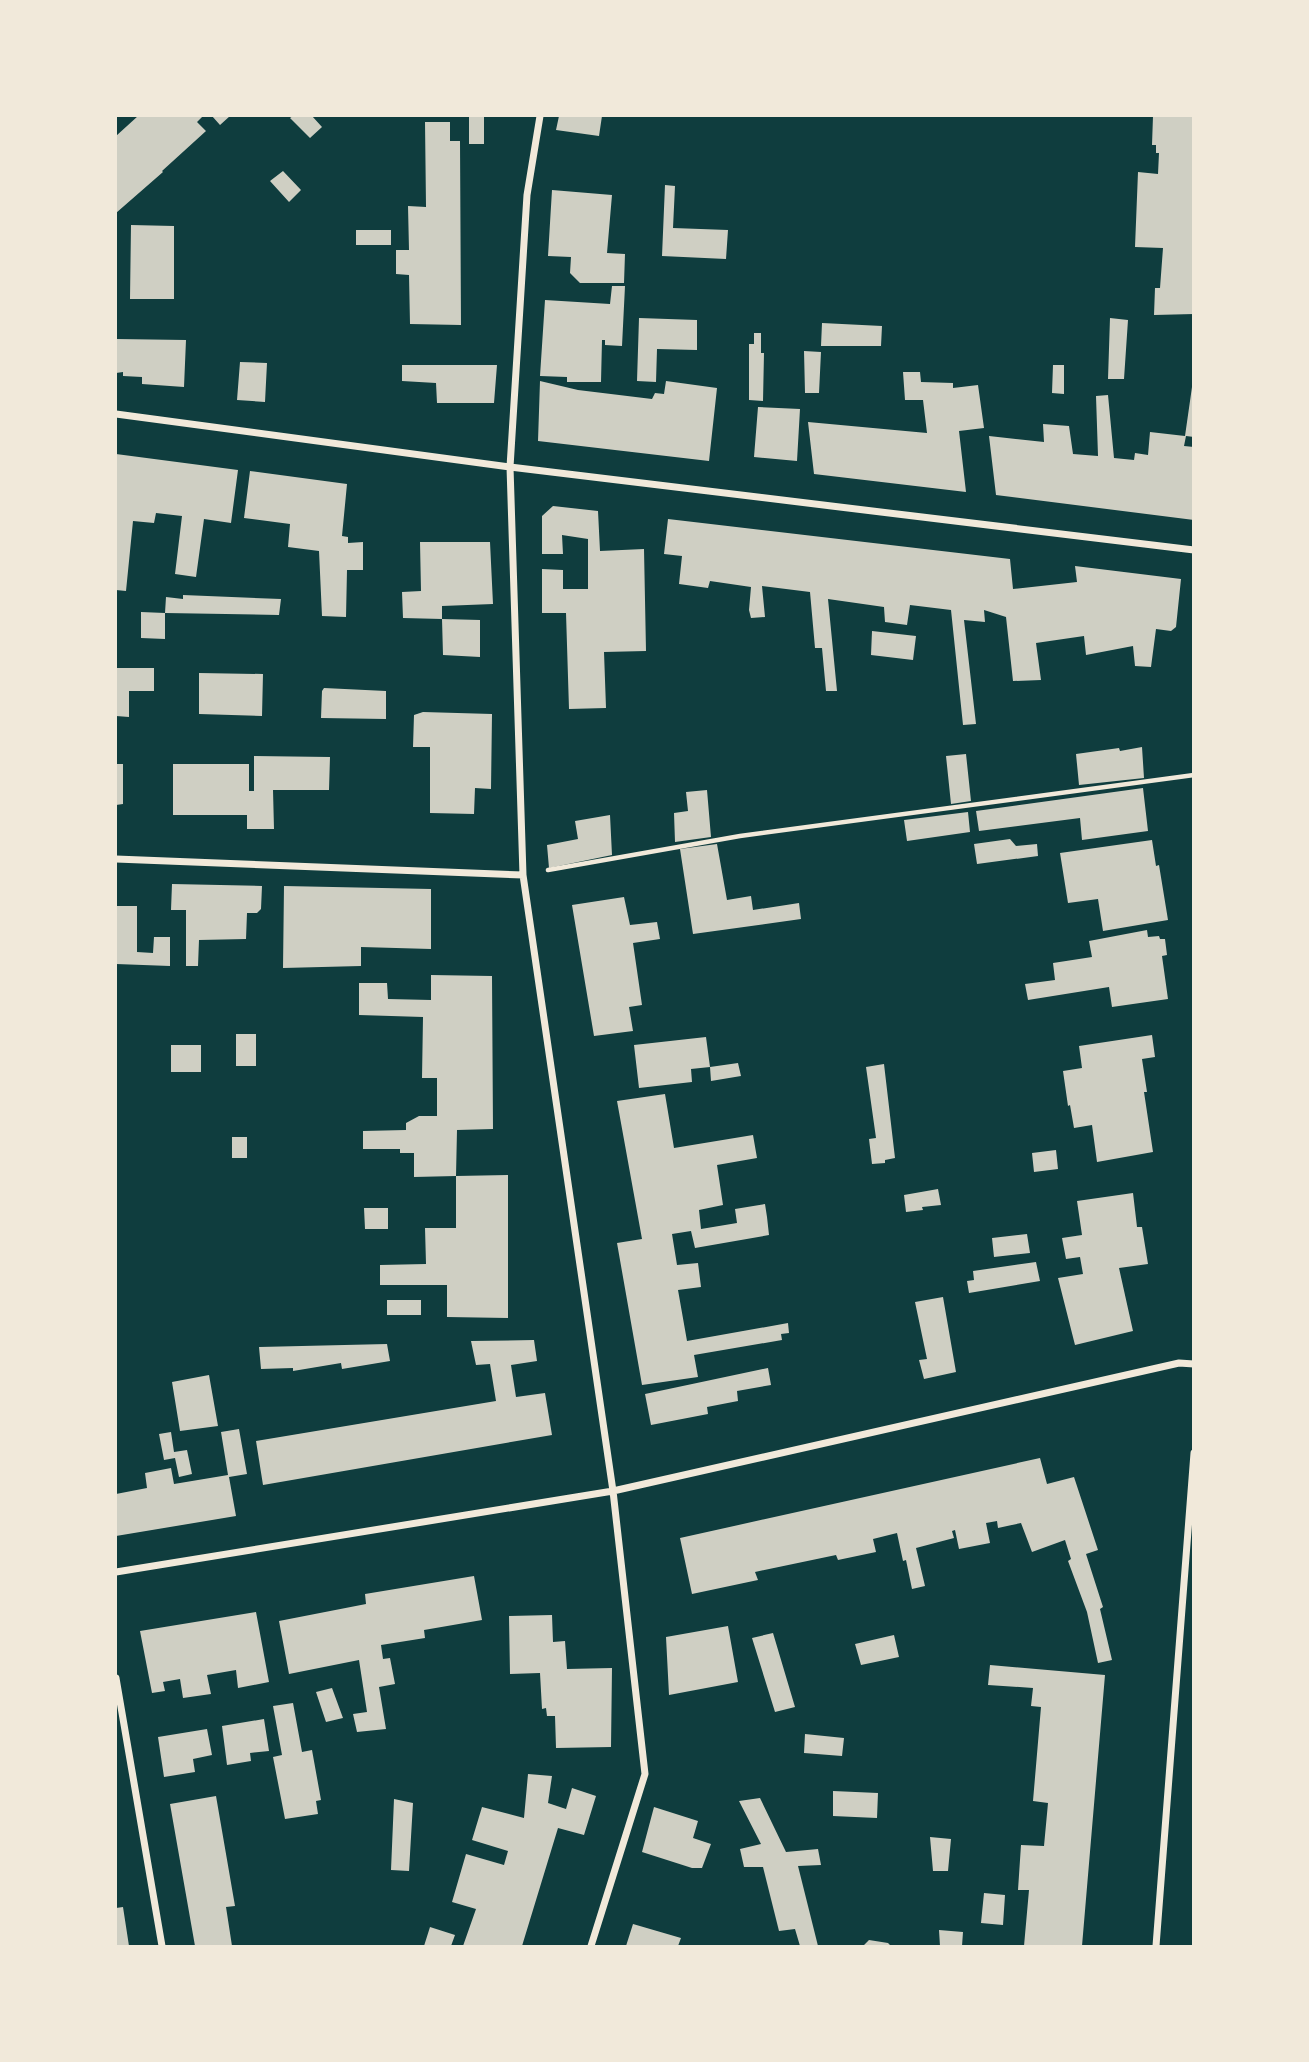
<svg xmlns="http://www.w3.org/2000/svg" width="1309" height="2062" font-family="'Source Sans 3',sans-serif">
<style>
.building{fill:#cfcfc3}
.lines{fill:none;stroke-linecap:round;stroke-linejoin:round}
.path{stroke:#f1e9da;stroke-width:4.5}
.minor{stroke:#f1e9da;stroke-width:7}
</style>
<rect width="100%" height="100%" fill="#0f3d3e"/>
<!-- building -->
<path class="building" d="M 138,116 L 203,116 L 197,122 L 206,131 L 162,171 L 163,172 L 116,213 L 116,136 Z
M 212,116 L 230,116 L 220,125 Z
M 293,116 L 312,116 L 322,127 L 310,138 L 290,118 Z
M 469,116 L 484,116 L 484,144 L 469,144 Z
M 559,116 L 602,116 L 599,136 L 556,130 Z
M 1153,116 L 1177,117 L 1177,116 L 1194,116 L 1194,314 L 1154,315 L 1155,288 L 1160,288 L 1163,248 L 1135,247 L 1138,172 L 1158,174 L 1159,153 L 1156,153 L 1156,145 L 1152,145 Z
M 425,122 L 450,122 L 450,141 L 460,141 L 461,325 L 410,324 L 409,275 L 396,274 L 396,250 L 409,250 L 408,206 L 426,207 Z
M 283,171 L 301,190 L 289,202 L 270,181 Z
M 665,185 L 675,186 L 673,228 L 728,230 L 726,259 L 662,256 Z
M 552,190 L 612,195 L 607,253 L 625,254 L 624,283 L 580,283 L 570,273 L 571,257 L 548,256 Z
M 131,225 L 174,226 L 174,299 L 130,299 Z
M 356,230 L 391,230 L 391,245 L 356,245 Z
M 612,286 L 625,286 L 622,346 L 605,345 L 605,340 L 602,340 L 601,382 L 567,382 L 567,377 L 540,376 L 545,300 L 610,304 Z
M 639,318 L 697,320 L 697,350 L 657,349 L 656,382 L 637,381 Z
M 1110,318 L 1128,320 L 1124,379 L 1108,379 Z
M 822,323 L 882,326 L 881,346 L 821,346 Z
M 754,333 L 761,333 L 761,353 L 764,353 L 763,401 L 749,400 L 749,344 L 754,344 Z
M 116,339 L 186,340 L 184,387 L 142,384 L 142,377 L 123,376 L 123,372 L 116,373 Z
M 804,351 L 821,352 L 819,393 L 805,393 Z
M 240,362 L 267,363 L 265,402 L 237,400 Z
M 402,365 L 497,365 L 494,403 L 437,403 L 436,383 L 402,381 Z
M 1053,365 L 1064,365 L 1064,394 L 1052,393 Z
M 903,372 L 920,372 L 921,382 L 953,383 L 953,388 L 978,385 L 984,428 L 959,431 L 966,492 L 814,474 L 808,422 L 927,433 L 923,400 L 905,400 Z
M 540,381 L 578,390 L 652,399 L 655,393 L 664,394 L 666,381 L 717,388 L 709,461 L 538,441 Z
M 1192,387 L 1194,387 L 1194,437 L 1186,436 L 1184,446 L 1194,447 L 1194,520 L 996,495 L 989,436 L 1044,442 L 1043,424 L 1069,426 L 1073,454 L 1098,456 L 1096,396 L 1108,395 L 1114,458 L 1134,460 L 1135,453 L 1148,455 L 1150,432 L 1185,436 Z
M 758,407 L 800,409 L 797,461 L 754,457 Z
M 116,454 L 238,470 L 231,523 L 204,519 L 196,577 L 175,574 L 182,516 L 156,513 L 154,523 L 133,521 L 126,591 L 116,590 Z
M 250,471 L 347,484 L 342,536 L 348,537 L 348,543 L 363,542 L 363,570 L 347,570 L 346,617 L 322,616 L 319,551 L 288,547 L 290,524 L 244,518 Z
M 553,506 L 598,511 L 600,551 L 644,549 L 646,651 L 604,652 L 606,708 L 569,709 L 566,613 L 542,613 L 542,569 L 563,570 L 563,589 L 588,589 L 588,539 L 562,535 L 563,554 L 542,554 L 542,516 Z
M 668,519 L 1010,559 L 1013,589 L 1077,582 L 1075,566 L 1181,579 L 1176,627 L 1171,631 L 1156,629 L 1151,667 L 1135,666 L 1133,646 L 1086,655 L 1084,636 L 1036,643 L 1041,680 L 1013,681 L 1006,617 L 984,610 L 985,622 L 964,620 L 976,724 L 963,725 L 951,610 L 910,605 L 907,625 L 885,622 L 884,607 L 828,599 L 837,691 L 826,691 L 822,648 L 815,648 L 810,592 L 762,586 L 765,617 L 751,618 L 749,610 L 751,587 L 710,581 L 708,588 L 679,584 L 682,556 L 664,554 Z
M 420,542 L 490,542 L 493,604 L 442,606 L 442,619 L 403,618 L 402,592 L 421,591 Z
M 183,595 L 281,599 L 279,615 L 165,613 L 166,597 L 183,599 Z
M 141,612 L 165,613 L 165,639 L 141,638 Z
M 442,619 L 480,620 L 480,657 L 443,655 Z
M 872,631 L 916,636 L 913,660 L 871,655 Z
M 116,668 L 154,668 L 154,691 L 129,691 L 129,717 L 116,716 Z
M 199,673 L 263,674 L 262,716 L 199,714 Z
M 324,688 L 386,691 L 386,719 L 321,718 L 322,691 Z
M 423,712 L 492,714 L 491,789 L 475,788 L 474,814 L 430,813 L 430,747 L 413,747 L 414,715 Z
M 1142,747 L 1144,778 L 1079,785 L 1076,754 L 1119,748 L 1120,751 Z
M 966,754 L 971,801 L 951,804 L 946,756 Z
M 254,756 L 330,757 L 329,790 L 273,790 L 274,829 L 247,829 L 247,815 L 173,815 L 173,764 L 249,764 L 249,791 L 254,791 Z
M 116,764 L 123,764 L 123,804 L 116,805 Z
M 1143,788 L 1148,831 L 1082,840 L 1080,818 L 979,831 L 976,811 Z
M 707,790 L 711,837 L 675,842 L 674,813 L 688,811 L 686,792 Z
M 968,812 L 970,832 L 907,841 L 904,820 Z
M 610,815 L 612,855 L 549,868 L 547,845 L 578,839 L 575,821 Z
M 1010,839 L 1016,846 L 1037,844 L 1038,856 L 977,864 L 974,844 Z
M 1152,840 L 1156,866 L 1159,865 L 1168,920 L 1103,931 L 1098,899 L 1068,903 L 1060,853 Z
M 717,844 L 727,900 L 751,896 L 753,910 L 799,903 L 801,919 L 693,934 L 680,849 Z
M 172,884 L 262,886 L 261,909 L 257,913 L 247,913 L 246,939 L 199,940 L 198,966 L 186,966 L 186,910 L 171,910 Z
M 284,886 L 431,889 L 431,949 L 361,947 L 361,966 L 283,968 Z
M 624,897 L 630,925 L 657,922 L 660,939 L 633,943 L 642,1005 L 629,1007 L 633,1031 L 594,1036 L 572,905 Z
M 116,906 L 137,906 L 137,952 L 153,953 L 154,937 L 170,937 L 170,966 L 116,964 Z
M 1147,930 L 1148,937 L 1159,936 L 1160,939 L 1165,939 L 1167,955 L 1162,956 L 1168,999 L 1112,1007 L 1109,987 L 1028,1000 L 1025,984 L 1055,980 L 1053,963 L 1092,957 L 1089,941 Z
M 431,975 L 492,976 L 493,1129 L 457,1130 L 456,1176 L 414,1177 L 414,1153 L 400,1153 L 400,1149 L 363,1149 L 363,1131 L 406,1130 L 406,1123 L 419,1116 L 437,1116 L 437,1078 L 422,1078 L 423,1017 L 359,1015 L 359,983 L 387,983 L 388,999 L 431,1000 Z
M 236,1034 L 256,1034 L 256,1066 L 236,1066 Z
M 1152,1035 L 1155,1057 L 1142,1059 L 1147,1092 L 1144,1092 L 1153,1152 L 1097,1162 L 1092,1125 L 1074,1128 L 1070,1105 L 1068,1106 L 1063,1071 L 1082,1068 L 1079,1046 Z
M 706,1037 L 710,1067 L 691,1069 L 692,1082 L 639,1088 L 634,1045 Z
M 171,1045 L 201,1045 L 201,1072 L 171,1072 Z
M 738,1063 L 741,1076 L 711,1081 L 710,1067 Z
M 884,1064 L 895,1158 L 885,1160 L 885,1163 L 872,1164 L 869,1139 L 876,1138 L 866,1067 Z
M 665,1094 L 674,1148 L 753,1135 L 757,1158 L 717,1165 L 723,1205 L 699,1210 L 701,1229 L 737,1223 L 735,1209 L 765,1204 L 767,1217 L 769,1235 L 695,1248 L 691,1231 L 672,1234 L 677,1265 L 698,1263 L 701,1287 L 678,1290 L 687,1341 L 788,1323 L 789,1333 L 781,1334 L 782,1340 L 694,1355 L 698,1377 L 642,1385 L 617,1243 L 642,1239 L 617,1101 Z
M 232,1137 L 247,1137 L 247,1158 L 232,1158 Z
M 1056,1150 L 1058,1169 L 1034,1172 L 1032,1153 Z
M 508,1175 L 508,1318 L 447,1317 L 447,1285 L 380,1285 L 380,1265 L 426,1264 L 425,1228 L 456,1228 L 456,1176 Z
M 938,1189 L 941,1205 L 922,1207 L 923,1210 L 906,1212 L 904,1195 Z
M 1133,1193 L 1137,1227 L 1142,1227 L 1148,1264 L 1119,1268 L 1133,1331 L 1075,1345 L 1058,1278 L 1083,1274 L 1080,1257 L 1066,1259 L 1062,1238 L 1082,1235 L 1077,1201 Z
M 364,1208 L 388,1208 L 388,1229 L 365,1229 Z
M 1027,1234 L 1030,1253 L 994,1257 L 992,1238 Z
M 1036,1262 L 1040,1281 L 969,1293 L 967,1281 L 974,1280 L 973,1271 Z
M 943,1297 L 956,1372 L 924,1379 L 919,1360 L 927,1359 L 915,1302 Z
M 387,1300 L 421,1300 L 421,1315 L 387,1315 Z
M 534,1340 L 537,1361 L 511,1365 L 516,1397 L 545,1393 L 552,1435 L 263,1485 L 256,1441 L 496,1401 L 490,1364 L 476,1365 L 471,1341 Z
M 387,1344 L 390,1361 L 342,1369 L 341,1363 L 293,1371 L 293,1368 L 261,1369 L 259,1347 Z
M 768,1368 L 771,1385 L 737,1391 L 738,1401 L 707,1407 L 708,1414 L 651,1425 L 645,1394 Z
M 209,1375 L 218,1426 L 180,1431 L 172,1382 Z
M 239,1429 L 247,1474 L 229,1477 L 236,1516 L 116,1536 L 116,1494 L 147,1488 L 145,1473 L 171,1468 L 174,1484 L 228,1475 L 221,1432 Z
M 171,1432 L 174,1452 L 187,1450 L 192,1474 L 179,1477 L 175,1458 L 164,1460 L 159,1434 Z
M 1040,1458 L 1047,1484 L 1074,1477 L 1098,1550 L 1086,1554 L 1103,1607 L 1100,1609 L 1112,1660 L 1098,1663 L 1087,1612 L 1068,1561 L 1071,1559 L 1065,1540 L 1032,1552 L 1021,1523 L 998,1528 L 997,1521 L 986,1523 L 990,1543 L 959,1549 L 955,1530 L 952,1531 L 954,1538 L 916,1548 L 925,1586 L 912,1589 L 906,1560 L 903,1561 L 897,1533 L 873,1539 L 876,1552 L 838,1560 L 836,1555 L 755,1572 L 758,1580 L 692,1594 L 680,1538 Z
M 474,1576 L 482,1620 L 424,1630 L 425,1638 L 381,1645 L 383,1659 L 390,1658 L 395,1684 L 379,1687 L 386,1729 L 357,1732 L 353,1714 L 367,1712 L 359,1660 L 289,1674 L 279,1621 L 366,1604 L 365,1594 Z
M 256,1612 L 269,1682 L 238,1688 L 236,1670 L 207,1675 L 211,1694 L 183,1698 L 180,1679 L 163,1682 L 165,1691 L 152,1693 L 140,1631 Z
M 552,1615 L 553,1642 L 565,1641 L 567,1669 L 612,1668 L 611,1747 L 556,1748 L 555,1716 L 547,1716 L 546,1708 L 542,1709 L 540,1673 L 510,1674 L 509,1616 Z
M 728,1626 L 738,1682 L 669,1695 L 666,1637 Z
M 773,1633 L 795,1707 L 775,1712 L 752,1638 Z
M 894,1635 L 899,1657 L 861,1665 L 855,1644 Z
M 990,1665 L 1105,1675 L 1082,1946 L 1024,1946 L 1029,1890 L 1018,1890 L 1021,1845 L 1044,1846 L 1048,1803 L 1033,1801 L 1041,1707 L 1031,1706 L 1033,1688 L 988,1685 Z
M 332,1688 L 343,1718 L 326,1722 L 316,1692 Z
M 293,1703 L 302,1752 L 312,1750 L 321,1800 L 316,1801 L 318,1814 L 285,1819 L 273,1757 L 282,1755 L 273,1706 Z
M 264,1719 L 269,1751 L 250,1753 L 251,1761 L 227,1765 L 222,1726 Z
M 207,1729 L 212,1755 L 193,1759 L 195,1772 L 164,1777 L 158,1737 Z
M 805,1734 L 844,1738 L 842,1756 L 804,1753 Z
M 528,1774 L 552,1776 L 548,1803 L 566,1809 L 572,1788 L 596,1796 L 584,1835 L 558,1828 L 522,1946 L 463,1946 L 476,1909 L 452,1902 L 466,1854 L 504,1865 L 508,1851 L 472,1840 L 482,1807 L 524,1818 Z
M 833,1791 L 878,1793 L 877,1818 L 833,1816 Z
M 216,1796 L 235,1906 L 226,1907 L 232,1946 L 195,1946 L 170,1804 Z
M 760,1798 L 786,1852 L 818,1849 L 821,1865 L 798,1866 L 818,1946 L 800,1946 L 795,1929 L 779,1931 L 763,1867 L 744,1867 L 740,1849 L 761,1844 L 739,1801 Z
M 394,1799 L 413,1803 L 409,1871 L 391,1870 Z
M 654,1807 L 698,1821 L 693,1838 L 711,1844 L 702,1868 L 692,1868 L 642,1852 Z
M 930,1837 L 951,1839 L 948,1871 L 933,1871 Z
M 984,1893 L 1005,1895 L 1003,1925 L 981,1923 Z
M 123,1907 L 129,1946 L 116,1946 L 116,1908 Z
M 633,1924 L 681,1938 L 678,1946 L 626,1946 Z
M 430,1927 L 455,1935 L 451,1946 L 424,1946 Z
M 939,1930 L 963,1932 L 962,1946 L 940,1946 Z
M 869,1940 L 888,1943 L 891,1946 L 863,1946 Z"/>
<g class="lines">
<!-- path -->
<path class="path" d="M 548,870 L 740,836 L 1194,775"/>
<!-- minor -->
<path class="minor" d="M 540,116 L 527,195 L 510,467 L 523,875 L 613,1491 L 645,1774 L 591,1946
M 116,414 L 510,467 L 1194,550
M 116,859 L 523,875
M 116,1572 L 613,1491 L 1179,1363 L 1194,1364
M 116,1678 L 162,1946
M 1156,1946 L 1194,1453"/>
</g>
<!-- border -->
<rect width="1309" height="2062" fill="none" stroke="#f1e9da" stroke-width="234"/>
</svg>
